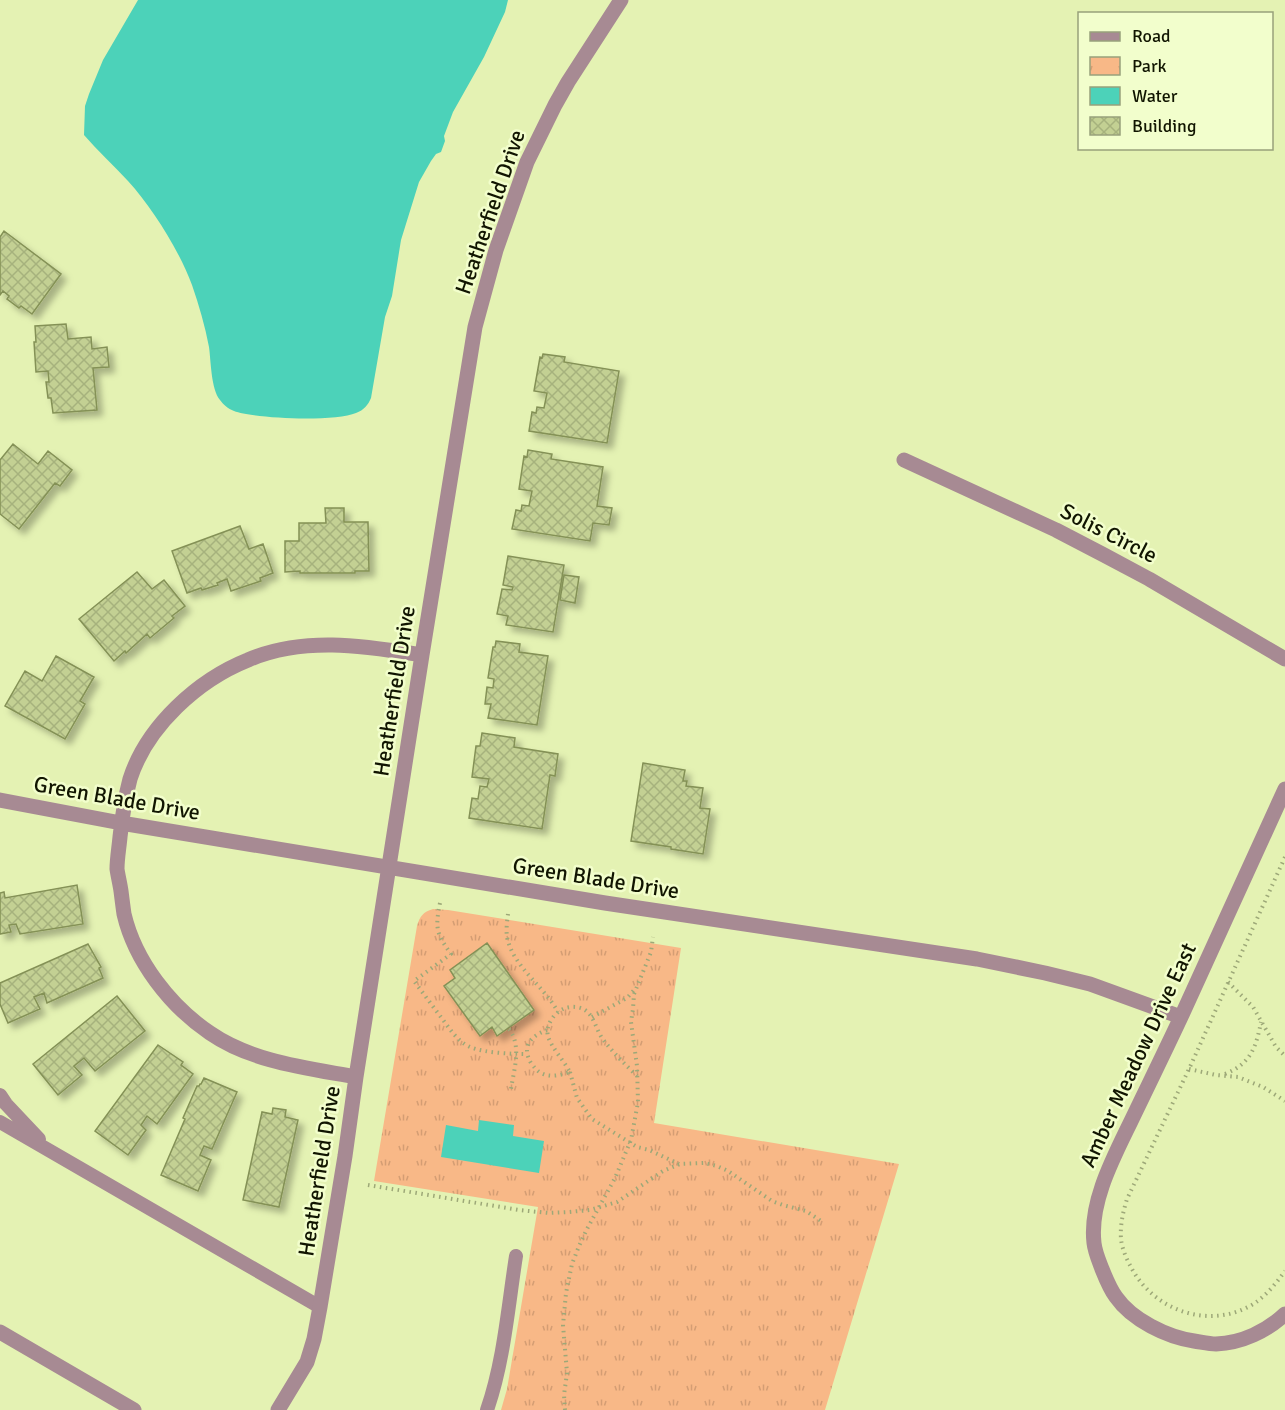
<svg xmlns="http://www.w3.org/2000/svg" width="1285" height="1410" font-family="Signika,sans-serif">
<style>
.park{fill:url(#park-tufts)}
.water{fill:#4cd2b9}
.building{fill:url(#building-cross-hatch);stroke:#849156;stroke-width:1.5;filter:url(#shadow)}
.lines{fill:none;stroke-linecap:round;stroke-linejoin:round}
.path{stroke:#9da878;stroke-width:4;stroke-dasharray:1.5 4.5;stroke-linecap:butt}
.lane{stroke:#a78a93;stroke-width:14}
.street{stroke:#a78a93;stroke-width:15}
.labels{text-anchor:middle;dominant-baseline:central;stroke-width:5;stroke-linejoin:round;paint-order:stroke}
.street-label{font-size:22px;fill:#111501;stroke:#f2fecc}
</style>
<defs>
<pattern id="park-tufts" width="24" height="20" patternUnits="userSpaceOnUse" patternTransform="scale(1.5)"><rect width="24" height="20" fill="#f8b887"/><path d="M3 7l-1-3M5 7V3M7 7l1-3M15 17l-1-3M17 17v-4M19 17l1-3" fill="none" stroke="#d49d73"/></pattern>
<pattern id="building-cross-hatch" width="8" height="8" patternUnits="userSpaceOnUse" patternTransform="scale(1.5)"><rect width="8" height="8" fill="#c3d093"/><path d="M0 0l8 8M0 8l8-8" fill="none" stroke="#a6b27d"/></pattern>
<filter id="shadow"><feDropShadow dx="5.5" dy="5.5" stdDeviation="3" flood-color="#0004"/></filter>
</defs>
<rect width="100%" height="100%" fill="#e4f2b3"/>
<!-- park -->
<path class="park" d="M 433,909 L 448,910 L 681,948 L 654,1123 L 899,1164 L 825,1410 L 501,1410 L 507,1389 L 538,1207 L 374,1181 L 417,926 C 420,916 423,912 433,909 Z"/>
<!-- water -->
<path class="water" d="M 138,0 L 508,0 L 505,12 L 484,57 L 453,112 L 444,136 L 445,141 L 441,152 L 436,154 L 431,161 L 419,182 L 401,240 L 392,296 L 385,317 L 371,398 C 368,405 364,410 356,413 C 335,422 255,419 234,411 C 228,409 223,404 220,400 C 211,389 211,361 209,347 C 205,326 199,305 192,285 C 180,252 152,207 128,181 C 113,165 98,151 84,135 L 85,106 L 89,94 L 103,60 Z
M 479,1120 L 514,1125 L 513,1136 L 544,1141 L 539,1173 L 441,1157 L 446,1125 L 478,1131 Z"/>
<!-- building -->
<path class="building" d="M 4,231 L 61,274 L 32,314 L 21,306 L 19,308 L 7,299 L 9,296 L 3,291 L 0,295 L 0,237 Z
M 66,324 L 68,339 L 91,337 L 92,349 L 107,347 L 109,367 L 93,368 L 97,410 L 53,413 L 51,398 L 48,398 L 46,382 L 49,382 L 48,371 L 36,372 L 34,342 L 36,342 L 35,326 Z
M 543,354 L 565,357 L 564,362 L 619,371 L 607,443 L 529,431 L 532,412 L 536,413 L 537,407 L 544,408 L 547,393 L 534,391 L 540,357 L 542,358 Z
M 13,444 L 38,464 L 48,451 L 72,470 L 60,486 L 55,483 L 19,529 L 0,514 L 0,460 Z
M 528,450 L 552,454 L 551,459 L 603,467 L 597,506 L 612,508 L 609,525 L 593,523 L 590,541 L 512,529 L 516,510 L 521,511 L 522,505 L 529,506 L 532,491 L 519,489 L 524,456 L 527,457 Z
M 325,508 L 344,508 L 344,522 L 368,522 L 369,571 L 355,571 L 355,573 L 300,573 L 300,571 L 285,572 L 285,541 L 299,541 L 299,523 L 326,523 Z
M 240,526 L 249,549 L 263,544 L 273,573 L 260,578 L 261,581 L 231,591 L 227,579 L 217,583 L 218,585 L 202,590 L 201,588 L 187,593 L 172,551 Z
M 508,556 L 564,565 L 553,632 L 506,625 L 508,616 L 497,614 L 502,589 L 512,590 L 513,587 L 503,585 Z
M 137,572 L 152,589 L 164,580 L 185,606 L 172,616 L 174,618 L 150,638 L 147,634 L 126,653 L 125,651 L 114,661 L 79,619 Z
M 564,575 L 579,577 L 575,603 L 560,600 Z
M 496,641 L 520,644 L 519,652 L 548,656 L 537,725 L 488,718 L 491,704 L 485,704 L 487,687 L 493,688 L 494,679 L 488,678 L 493,647 L 495,647 Z
M 56,656 L 94,677 L 80,701 L 85,704 L 65,739 L 5,706 L 25,671 L 42,681 Z
M 482,733 L 515,738 L 514,747 L 558,754 L 555,776 L 550,775 L 542,829 L 469,818 L 472,798 L 478,799 L 480,786 L 487,787 L 489,779 L 472,777 L 476,746 L 480,746 Z
M 643,763 L 685,770 L 683,781 L 687,781 L 686,786 L 703,788 L 700,808 L 710,809 L 703,854 L 671,849 L 671,847 L 631,841 Z
M 77,885 L 83,924 L 20,934 L 16,924 L 9,925 L 11,932 L 0,934 L 0,893 L 4,892 L 5,898 Z
M 487,943 L 534,1010 L 497,1036 L 492,1027 L 480,1036 L 444,986 L 455,978 L 450,970 Z
M 88,944 L 101,967 L 99,968 L 103,978 L 47,1003 L 44,993 L 34,997 L 40,1009 L 8,1023 L 0,1004 L 0,983 Z
M 117,996 L 145,1031 L 95,1071 L 84,1058 L 74,1066 L 82,1075 L 58,1095 L 33,1064 Z
M 158,1045 L 183,1062 L 181,1065 L 193,1074 L 157,1124 L 147,1116 L 141,1125 L 146,1130 L 128,1155 L 95,1131 Z
M 204,1078 L 237,1092 L 212,1149 L 204,1146 L 200,1155 L 211,1160 L 198,1191 L 161,1175 L 185,1119 L 183,1118 L 197,1086 L 199,1086 L 200,1084 L 201,1084 Z
M 273,1108 L 286,1110 L 285,1117 L 298,1120 L 279,1207 L 243,1200 L 262,1112 L 272,1114 Z"/>
<g class="lines">
<!-- path -->
<path class="path" d="M 1285,857 L 1189,1069 L 1127,1199 C 1123,1212 1120,1225 1121,1239 C 1122,1249 1127,1260 1132,1269 C 1154,1309 1204,1328 1246,1308 C 1263,1300 1274,1286 1285,1271
M 440,903 C 435,928 436,933 451,954 L 414,981 L 452,1032 C 457,1038 463,1044 470,1047 C 484,1053 512,1054 527,1054
M 508,914 C 507,921 506,930 507,937 C 513,967 544,986 558,1012
M 1228,982 L 1253,1007 L 1276,1047 L 1285,1056
M 592,1017 L 627,998 L 635,989
M 509,1029 C 522,1046 514,1069 511,1089
M 547,1030 C 531,1036 521,1046 531,1063 C 534,1067 537,1071 541,1073 C 550,1078 561,1075 570,1072 C 564,1061 551,1047 548,1036 C 545,1026 554,1013 563,1009 C 569,1006 579,1006 585,1010 C 594,1016 596,1029 602,1038 C 613,1053 624,1063 637,1076
M 1189,1069 L 1216,1075 L 1238,1077 L 1263,1087 L 1285,1101
M 570,1072 L 577,1098 L 592,1119 L 637,1147 L 649,1150 L 679,1164
M 1225,1074 C 1250,1064 1256,1048 1261,1022
M 368,1185 L 519,1210 L 549,1213 L 569,1212 L 590,1210 L 617,1202 L 663,1171 L 680,1164 L 704,1163 L 717,1166 L 728,1171 L 772,1201 L 783,1205 L 806,1211 L 821,1221
M 565,1410 L 564,1395 L 567,1373 L 563,1325 L 566,1293 L 572,1264 L 579,1246 L 587,1229 L 615,1178 L 631,1140 L 638,1102 L 637,1066 L 631,1022 L 633,1009 L 634,994 L 647,962 L 651,952 L 653,937"/>
<!-- lane -->
<path class="lane" d="M 0,1095 L 6,1104 L 39,1139
M 0,1122 L 320,1307
M 487,1410 C 504,1361 508,1307 516,1256"/>
<!-- street -->
<path class="street" d="M 904,460 L 1056,530 L 1104,555 L 1149,579 L 1285,659
M 1285,789 C 1250,865 1216,941 1181,1017 C 1166,1049 1150,1082 1134,1115 C 1116,1153 1089,1200 1094,1243 C 1095,1252 1099,1261 1102,1269 C 1106,1279 1110,1289 1116,1297 C 1132,1320 1167,1337 1194,1341 C 1201,1342 1209,1344 1216,1344 C 1242,1343 1267,1331 1285,1314
M 0,800 L 121,823 L 605,903 L 977,959 L 1045,973 L 1090,984 L 1181,1017
M 356,1077 C 307,1068 252,1062 210,1033 C 170,1006 135,961 124,914 C 123,907 122,899 121,891 C 120,884 118,876 117,869 C 117,859 119,848 120,837 C 122,818 125,798 130,779 C 147,726 198,680 248,660 C 304,636 364,646 422,655
M 0,1332 L 134,1410
M 278,1410 L 307,1362 L 314,1339 L 320,1307 L 345,1156 L 356,1077 L 422,655 L 475,327 L 496,250 L 527,162 L 555,105 L 568,82 L 621,0"/>
</g>
<g class="labels">
<!-- street labels -->
<g class="street-label">
<text transform="translate(490 212) rotate(-71)">Heatherfield Drive</text>
<text transform="translate(1109 533) rotate(27)">Solis Circle</text>
<text transform="translate(394 691) rotate(-81)">Heatherfield Drive</text>
<text transform="translate(117 798) rotate(10)">Green Blade Drive</text>
<text transform="translate(596 878) rotate(9)">Green Blade Drive</text>
<text transform="translate(1138 1055) rotate(-65)">Amber Meadow Drive East</text>
<text transform="translate(319 1171) rotate(-81)">Heatherfield Drive</text>
</g>
</g>
<!-- legend -->
<rect x="1078" y="12" width="195" height="138" fill="#f2fecc" stroke="#98a17b" stroke-width="1.5"/>
<rect x="1090" y="32" width="30" height="9" fill="#a78a93" stroke="#98a17b" stroke-width="1.5"/>
<text x="1132" y="42" font-size="18" fill="#111501">Road</text>
<rect x="1090" y="57" width="30" height="18" fill="url(#park-tufts)" stroke="#98a17b" stroke-width="1.5"/>
<text x="1132" y="72" font-size="18" fill="#111501">Park</text>
<rect x="1090" y="87" width="30" height="18" fill="#4cd2b9" stroke="#98a17b" stroke-width="1.5"/>
<text x="1132" y="102" font-size="18" fill="#111501">Water</text>
<rect x="1090" y="117" width="30" height="18" fill="url(#building-cross-hatch)" stroke="#98a17b" stroke-width="1.5"/>
<text x="1132" y="132" font-size="18" fill="#111501">Building</text>
</svg>
